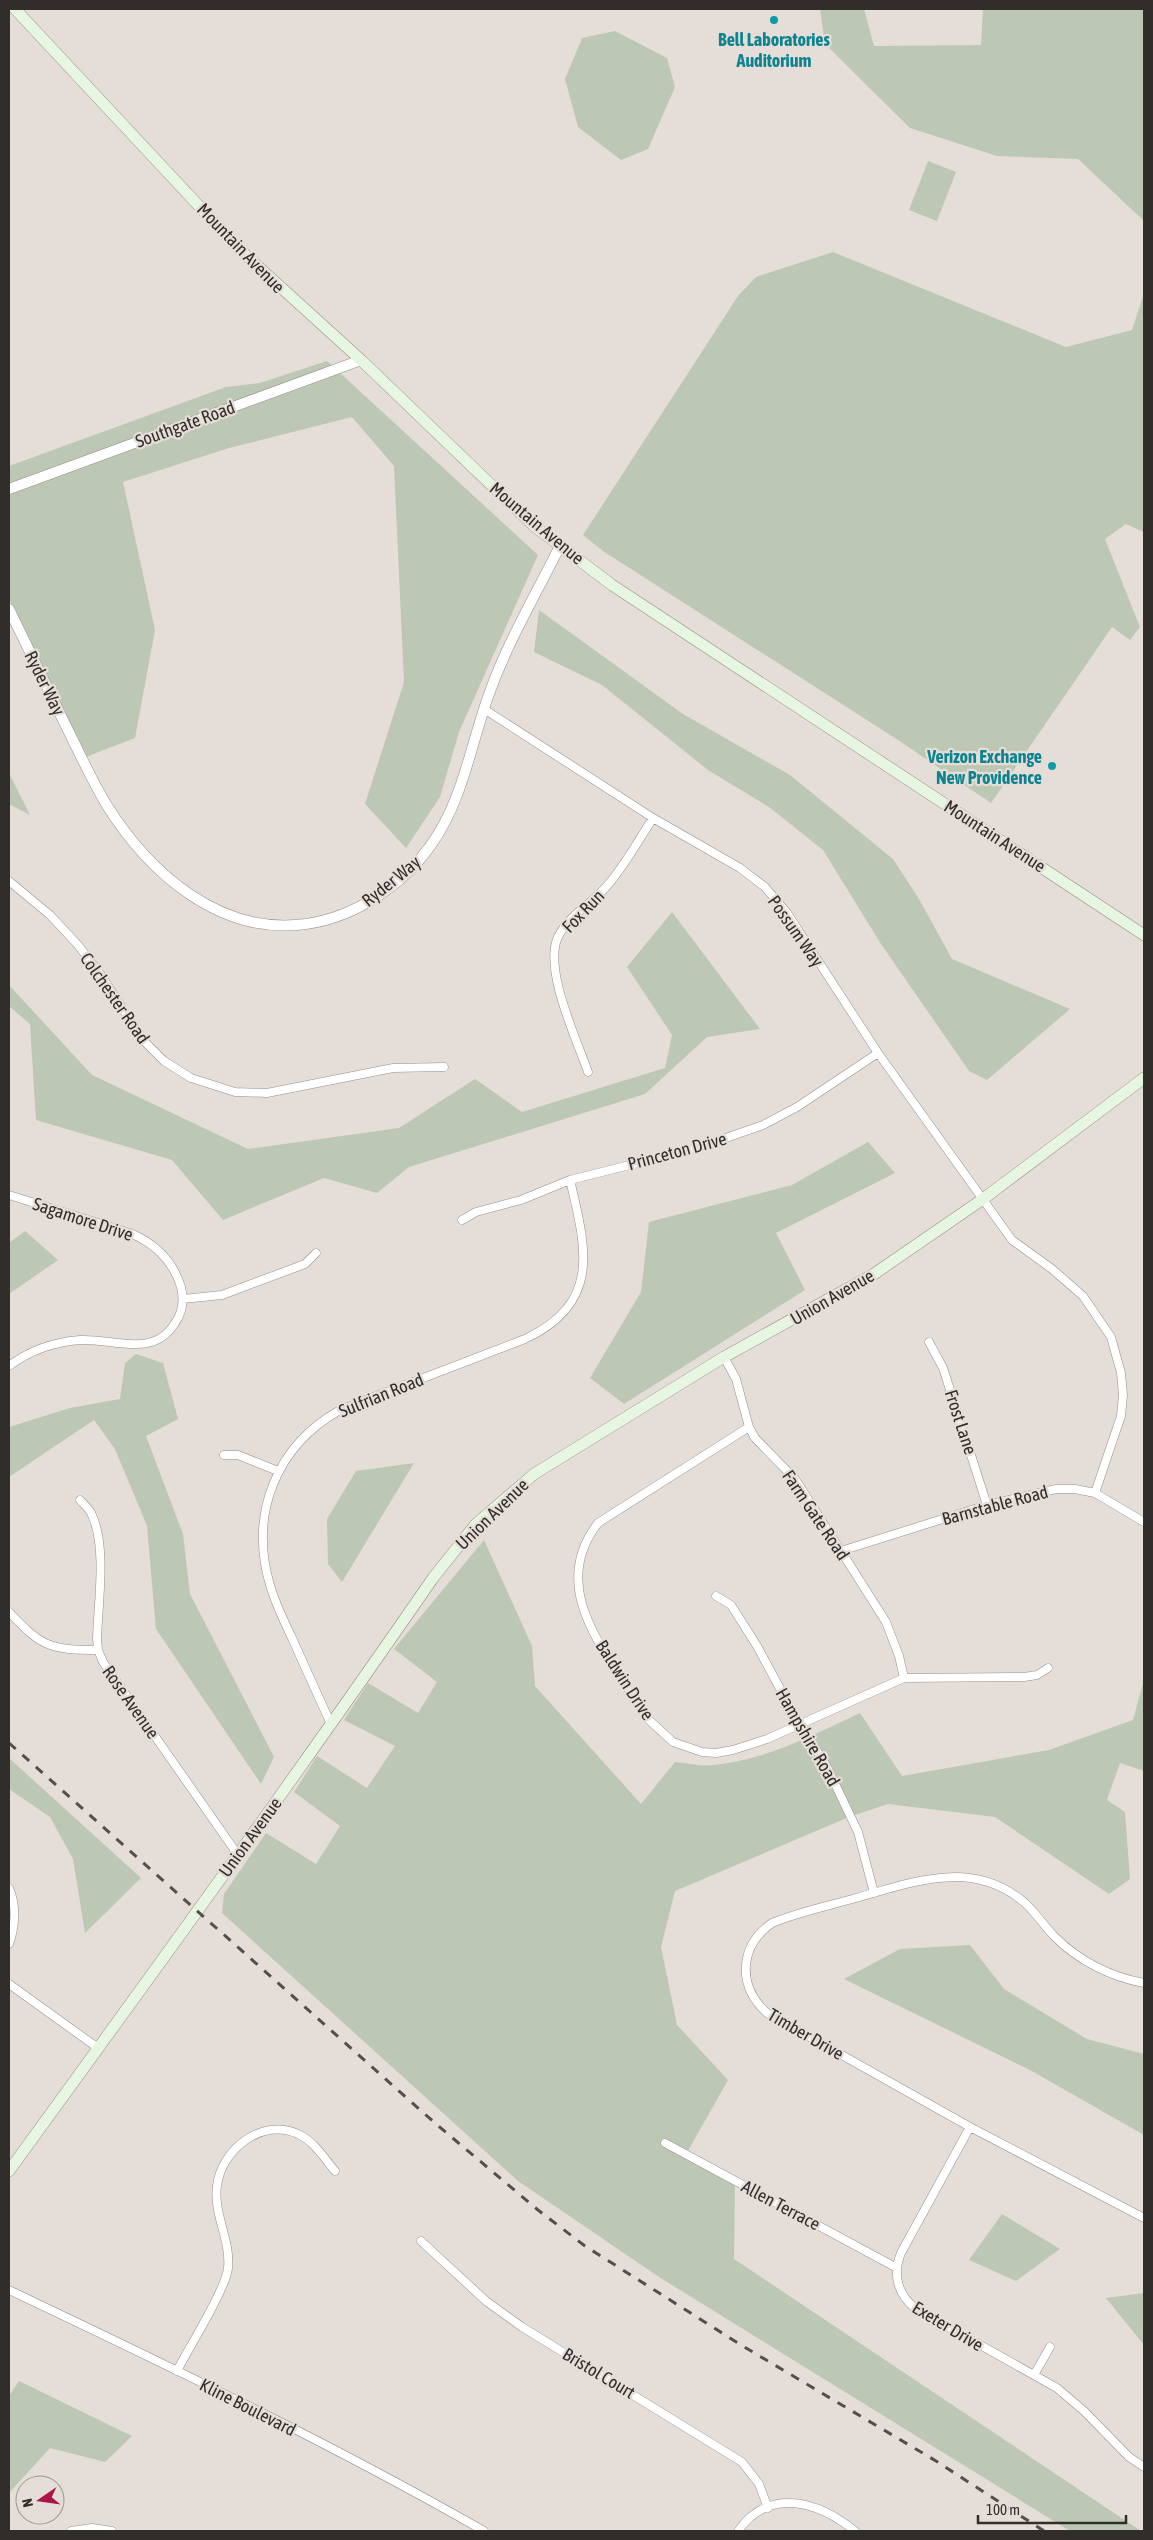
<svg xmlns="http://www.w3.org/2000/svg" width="1153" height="2540" font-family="'Asap Condensed',sans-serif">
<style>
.green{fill:#bcc8b4}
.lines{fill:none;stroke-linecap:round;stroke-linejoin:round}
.minor-casing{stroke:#978f8a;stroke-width:9}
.tertiary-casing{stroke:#978f8a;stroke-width:11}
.secondary-casing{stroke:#978f8a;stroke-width:12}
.minor{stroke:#fff;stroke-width:8}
.tertiary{stroke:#fff;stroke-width:10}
.secondary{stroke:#e7f6e1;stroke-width:11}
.rail{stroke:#534f4c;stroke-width:3;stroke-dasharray:9 9;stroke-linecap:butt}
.culture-dot{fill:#0f9aa8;stroke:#e5ddd7;stroke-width:2}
.labels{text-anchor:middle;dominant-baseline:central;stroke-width:4.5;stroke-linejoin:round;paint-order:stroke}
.culture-label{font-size:18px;font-weight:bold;fill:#0d838f;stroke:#e5ddd7}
.street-label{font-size:18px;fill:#312d2b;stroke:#e5ddd7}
</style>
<rect width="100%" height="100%" fill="#e5ddd7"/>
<!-- green -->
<path class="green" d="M 820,9 L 864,9 L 874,46 L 981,45 L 983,9 L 1144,9 L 1144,221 L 1078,159 L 997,156 L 910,128 L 825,44 Z
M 615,31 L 667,58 L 675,87 L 648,149 L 621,160 L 578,127 L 565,79 L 582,38 Z
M 928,161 L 956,172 L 937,221 L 909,210 Z
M 833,252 L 1066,347 L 1132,330 L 1144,293 L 1144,532 L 1126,524 L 1105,539 L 1140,627 L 1130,640 L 1112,627 L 991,803 L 898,740 L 603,551 L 583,535 L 738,296 L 756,277 Z
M 327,361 L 538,555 L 459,732 L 440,797 L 406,848 L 365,804 L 404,682 L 394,466 L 352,417 L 229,448 L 123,482 L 155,630 L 135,738 L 83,758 L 9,599 L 9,466 L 226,387 L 260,383 Z
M 539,610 L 683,714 L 790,775 L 893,859 L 919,899 L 952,959 L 1070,1009 L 987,1080 L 969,1071 L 881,944 L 823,850 L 769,807 L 708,770 L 602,685 L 534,652 Z
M 9,773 L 30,815 L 9,804 Z
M 672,912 L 760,1029 L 707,1037 L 645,1094 L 409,1167 L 377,1193 L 324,1178 L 223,1220 L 172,1160 L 36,1120 L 30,1024 L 9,1006 L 9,985 L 92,1075 L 248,1149 L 399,1128 L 475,1079 L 522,1112 L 665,1068 L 672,1035 L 627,967 Z
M 868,1142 L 895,1173 L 776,1233 L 805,1290 L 624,1404 L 590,1378 L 641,1292 L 649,1222 L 792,1185 Z
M 25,1231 L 58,1260 L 9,1294 L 9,1243 Z
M 136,1354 L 163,1363 L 178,1419 L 146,1436 L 183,1534 L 190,1594 L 274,1757 L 261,1784 L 156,1629 L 147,1526 L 115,1449 L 94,1420 L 9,1477 L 9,1427 L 70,1408 L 120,1399 L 125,1363 Z
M 414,1463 L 342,1582 L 328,1564 L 327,1519 L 356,1471 Z
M 484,1540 L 532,1646 L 535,1686 L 641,1804 L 675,1762 C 687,1763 701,1767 713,1765 C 766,1760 813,1735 860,1713 L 902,1776 L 1049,1750 L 1133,1720 L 1144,1680 L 1144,1771 L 1120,1763 L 1107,1800 L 1125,1812 L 1130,1879 L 1109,1894 L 995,1817 L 888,1804 L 849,1817 L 675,1891 L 661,1947 L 677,2025 L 728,2080 L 685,2156 L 735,2183 L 734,2259 L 1141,2531 L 1070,2531 L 659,2277 L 518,2181 L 222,1913 L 224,1894 L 266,1833 L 316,1864 L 340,1826 L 294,1792 L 317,1756 L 367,1788 L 395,1746 L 344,1720 L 368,1683 L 418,1713 L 437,1682 L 394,1649 Z
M 9,1758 L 141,1878 L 85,1933 L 73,1859 L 50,1817 L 9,1789 Z
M 970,1945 L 1004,1989 L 1087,2039 L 1144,2054 L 1144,2135 L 1030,2070 L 844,1979 L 900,1949 Z
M 1002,2214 L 1060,2249 L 1016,2281 L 969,2260 Z
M 1144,2293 L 1144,2345 L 1106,2298 Z
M 19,2381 L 132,2436 L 105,2462 L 50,2448 L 9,2493 L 9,2396 Z"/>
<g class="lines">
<defs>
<path id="minor" d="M 484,709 L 653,818 L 740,868 L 765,887 L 787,913 L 878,1053 L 1012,1240 L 1052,1269 L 1083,1296 L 1111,1337 L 1121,1373 L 1123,1395 L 1121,1416 L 1095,1493
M 9,881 L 50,915 L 78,945 L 103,978 L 142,1039 L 164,1061 L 191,1078 L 235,1092 L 267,1093 L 393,1068 L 444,1067
M 588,1072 C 577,1040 543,969 558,937 C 568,916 591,904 606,887 C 624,867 638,841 653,818
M 9,1195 L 130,1233 C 154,1243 173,1261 181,1287 C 184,1300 183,1312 175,1323 C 153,1359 113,1338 80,1340 C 54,1342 29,1351 9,1366
M 462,1220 L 476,1212 L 521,1200 L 570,1180 L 697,1148 L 763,1125 L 797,1107 L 878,1053
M 183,1299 L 222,1295 L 305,1264 L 316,1253
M 929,1342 L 943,1368 L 987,1505
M 724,1357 L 736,1379 L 749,1427 L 755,1438 L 795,1479 L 841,1551 L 886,1622 L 899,1656 L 904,1678
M 749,1427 L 598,1523 C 548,1588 604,1648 638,1705 L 648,1719 L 673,1742 L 702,1752 L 716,1753 L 733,1750 L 767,1739 L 904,1678 L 1024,1677 L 1037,1675 L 1048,1668
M 224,1455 L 238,1455 L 278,1471
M 80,1500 C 84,1505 90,1509 92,1515 C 107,1548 98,1603 97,1639 L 98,1650 L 103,1662 L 238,1855
M 841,1551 L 987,1505 L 1056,1489 L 1075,1489 L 1095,1493 L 1144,1522
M 716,1596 L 731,1605 L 757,1646 L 799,1724 L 826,1765 L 858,1832 L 874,1893
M 9,1612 C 42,1647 50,1650 98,1650
M 331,1724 C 318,1696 305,1667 292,1638 C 284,1621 275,1603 270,1585 C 249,1514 276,1446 340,1410 L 525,1339 C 602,1303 586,1248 570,1180
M 9,1888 C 17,1906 15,1927 9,1944
M 1144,1983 C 1111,1977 1079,1961 1055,1937 C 1044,1926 1036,1913 1025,1903 C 973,1858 913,1882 856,1898 C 828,1906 799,1912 772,1923 C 739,1946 737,1986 767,2013 L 970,2127 L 1144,2218
M 9,1984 L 98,2048
M 970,2127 L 901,2253 C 892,2275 898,2295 916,2309 L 1057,2388 L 1084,2411 L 1129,2457 L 1144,2467
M 665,2143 L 897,2268
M 421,2241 L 486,2301 L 522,2327 L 742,2462 L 759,2484 L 768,2508
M 9,2290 C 169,2366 330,2443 484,2531
M 177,2371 C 188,2349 226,2289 228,2268 C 231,2240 213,2214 217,2186 C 221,2150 262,2117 298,2134 C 314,2141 324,2158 335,2171
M 1034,2375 L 1050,2347
M 71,2531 L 92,2528 L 112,2531
M 738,2531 C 770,2486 819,2502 855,2531"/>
<path id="tertiary" d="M 9,489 L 361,360
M 9,609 C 27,646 45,683 63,720 C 77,748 90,777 106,804 C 149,873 220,936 306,924 C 355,917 402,886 431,845 C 465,797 471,740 492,686 C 510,638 537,592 560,546"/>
<path id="secondary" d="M 15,9 L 241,251 L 361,360 L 534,526 L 612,585 L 1144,935
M 9,2171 C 152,1974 295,1778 433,1578 L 476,1524 L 534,1474 L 724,1357 L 874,1274 L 983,1199 L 1144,1078"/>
</defs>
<!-- minor casing -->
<use href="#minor" class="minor-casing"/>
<!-- tertiary casing -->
<use href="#tertiary" class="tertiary-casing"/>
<!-- secondary casing -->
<use href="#secondary" class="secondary-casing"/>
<!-- minor -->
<use href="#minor" class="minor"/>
<!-- tertiary -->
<use href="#tertiary" class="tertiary"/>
<!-- secondary -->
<use href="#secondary" class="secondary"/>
<!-- rail -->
<path class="rail" d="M 9,1743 L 436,2124 L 538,2210 L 585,2246 L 741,2345 L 936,2461 L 1044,2531"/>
</g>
<!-- markers -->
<g class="culture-dot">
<circle cx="774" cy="20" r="5"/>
<circle cx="1052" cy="766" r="5"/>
</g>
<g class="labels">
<!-- culture labels -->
<g class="culture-label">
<text x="774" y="39">Bell Laboratories<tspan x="774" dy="21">Auditorium</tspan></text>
<text x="1042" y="756" text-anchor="end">Verizon Exchange<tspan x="1042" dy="21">New Providence</tspan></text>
</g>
<!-- street labels -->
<g class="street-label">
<text transform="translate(241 248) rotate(46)">Mountain Avenue</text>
<text transform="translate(185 424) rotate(-20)">Southgate Road</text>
<text transform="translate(537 523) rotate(40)">Mountain Avenue</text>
<text transform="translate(45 683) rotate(64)">Ryder Way</text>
<text transform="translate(995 836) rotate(33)">Mountain Avenue</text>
<text transform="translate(391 881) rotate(-39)">Ryder Way</text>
<text transform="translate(583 911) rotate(-46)">Fox Run</text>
<text transform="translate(796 931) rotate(55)">Possum Way</text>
<text transform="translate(115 998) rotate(55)">Colchester Road</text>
<text transform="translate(677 1151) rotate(-15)">Princeton Drive</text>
<text transform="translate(83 1219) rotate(18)">Sagamore Drive</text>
<text transform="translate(832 1297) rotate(-30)">Union Avenue</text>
<text transform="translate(381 1395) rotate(-22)">Sulfrian Road</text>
<text transform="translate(961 1422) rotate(72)">Frost Lane</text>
<text transform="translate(995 1505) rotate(-15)">Barnstable Road</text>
<text transform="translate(492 1514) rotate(-44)">Union Avenue</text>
<text transform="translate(816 1515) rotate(56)">Farm Gate Road</text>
<text transform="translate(625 1680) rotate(57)">Baldwin Drive</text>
<text transform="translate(131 1702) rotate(55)">Rose Avenue</text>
<text transform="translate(808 1737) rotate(60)">Hampshire Road</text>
<text transform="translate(250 1837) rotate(-54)">Union Avenue</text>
<text transform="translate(806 2034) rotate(30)">Timber Drive</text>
<text transform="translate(781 2205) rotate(28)">Allen Terrace</text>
<text transform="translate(948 2326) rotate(31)">Exeter Drive</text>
<text transform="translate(599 2373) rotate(31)">Bristol Court</text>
<text transform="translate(248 2407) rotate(27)">Kline Boulevard</text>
</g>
</g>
<!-- border -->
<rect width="1153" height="2540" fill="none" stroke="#312d2b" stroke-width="20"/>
<!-- north arrow -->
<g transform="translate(40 2500) rotate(257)"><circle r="24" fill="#e5ddd7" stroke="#9d9792"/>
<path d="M0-4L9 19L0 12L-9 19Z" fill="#aa1648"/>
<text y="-8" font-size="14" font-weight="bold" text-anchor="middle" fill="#312d2b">N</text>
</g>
<!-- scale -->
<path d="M978 2515v8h148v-8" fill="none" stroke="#312d2b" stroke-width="2.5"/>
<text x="986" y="2515" font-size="15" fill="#312d2b" stroke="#e5ddd7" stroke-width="4" paint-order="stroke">100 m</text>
</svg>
